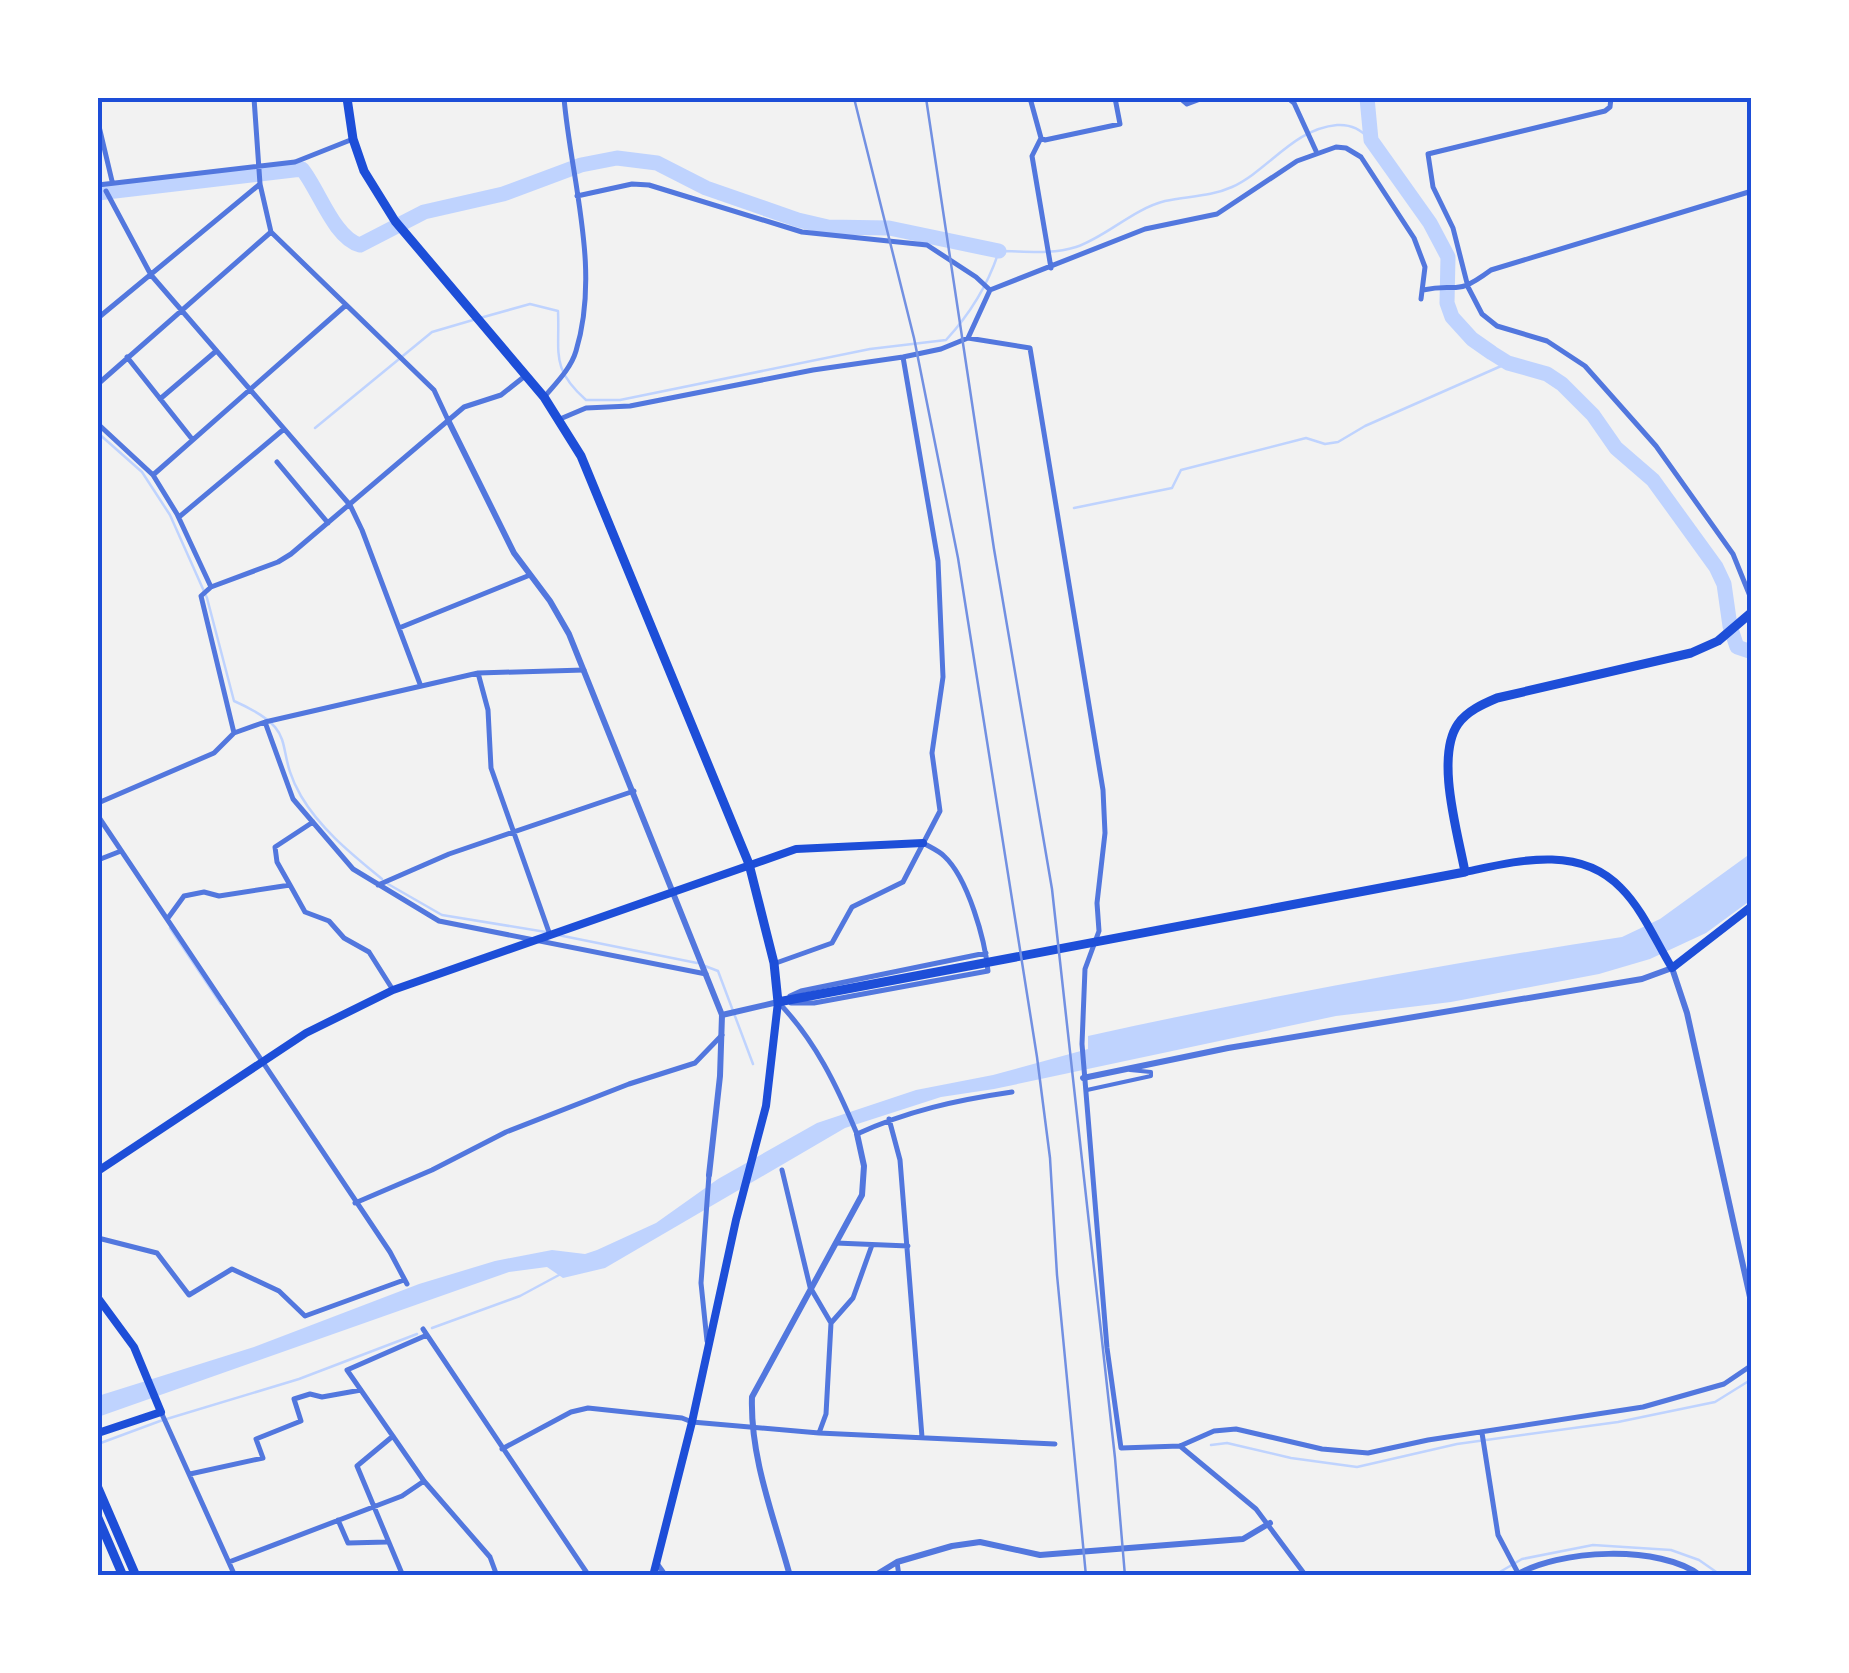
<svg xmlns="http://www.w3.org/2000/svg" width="1849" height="1673" font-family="Roboto,sans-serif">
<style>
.water{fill:#bfd3fe}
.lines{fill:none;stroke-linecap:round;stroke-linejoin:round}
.stream{stroke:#bfd3fe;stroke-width:2.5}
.river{stroke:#bfd3fe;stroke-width:15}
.pedestrian{stroke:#5277de;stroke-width:4}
.minor{stroke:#5277de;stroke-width:5}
.tertiary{stroke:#5277de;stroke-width:6}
.secondary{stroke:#1d4ed8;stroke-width:8}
.primary{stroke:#1d4ed8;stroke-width:9}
.trunk{stroke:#1d4ed8;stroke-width:9}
.rail{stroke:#7290e2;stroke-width:2.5}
.neatline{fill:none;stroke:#1d4ed8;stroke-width:4}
</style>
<rect width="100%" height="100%" fill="#f2f2f2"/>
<!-- water -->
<path class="water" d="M 1751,848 L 1751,900 L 1706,933 L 1650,959 L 1599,974 L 1451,1002 L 1336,1016 L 994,1089 L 941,1097 L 845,1128 L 605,1268 L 563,1278 L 547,1267 L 509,1272 L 98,1417 L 98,1396 L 254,1347 L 419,1284 L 495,1261 L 552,1250 L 585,1254 L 597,1250 L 656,1223 L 718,1179 L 817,1123 L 916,1090 L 993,1075 L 1088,1049 L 1088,1036 C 1265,997 1443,964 1622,937 L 1660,919 L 1747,856 Z"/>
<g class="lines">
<!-- stream -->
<path class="stream" d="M 480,318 L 530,304 L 558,311 C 560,353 550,368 586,400 L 620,400 L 870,349 L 946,340 C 970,314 988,285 999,251 C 1024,251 1051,255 1076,247 C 1106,237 1133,209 1165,201 C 1187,196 1210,197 1232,187 C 1269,170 1293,129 1337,125 C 1352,124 1361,130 1371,140
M 315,428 L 432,332 L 473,320
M 98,433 L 142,472 L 170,515 L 207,598 L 234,701 C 304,732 271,745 301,796 C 321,830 353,855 382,879
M 1074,508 L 1172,488 L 1181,470 L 1306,438 L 1325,444 L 1338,442 L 1365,426 L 1508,363
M 388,884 L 442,915 L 546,932
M 170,928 L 221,1004
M 558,935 L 697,963
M 705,966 L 718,971 L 753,1064
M 432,1328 L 520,1296 L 559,1275
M 98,1444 L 160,1421 L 299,1379 L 417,1334
M 1211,1445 L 1227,1443 L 1291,1458 L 1357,1467 L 1457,1444 L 1618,1422 L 1715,1402 L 1752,1379
M 1493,1576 L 1522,1559 L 1593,1545 L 1671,1550 L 1699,1560 L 1722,1576"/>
<!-- river -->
<path class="river" d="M 1367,98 L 1371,140 L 1430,223 L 1448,257 L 1447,303 L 1452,317 L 1472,339 L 1492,353 L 1508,363 L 1547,374 L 1562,384 L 1593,415 L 1616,448 L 1653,480 L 1716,567 L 1724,584 L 1730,626 L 1737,647 L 1752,652
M 98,193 L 302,169 C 319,190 334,238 360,245 L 424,212 L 503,194 L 581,165 L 617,158 L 657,163 L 706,188 L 798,220 L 828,227 L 889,228 L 999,251"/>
<!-- pedestrian -->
<path class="pedestrian" d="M 1087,1090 L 1151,1076 L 1151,1072 L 1130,1070"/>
<!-- minor -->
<path class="minor" d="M 254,98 L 260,184 L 271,232 L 434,390 L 448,420
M 1030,98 L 1041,138 L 1032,156 L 1051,268
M 1180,98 L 1187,104 L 1203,98
M 1288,98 L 1294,103 L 1316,151
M 1611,98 L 1610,107 L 1605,111 L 1428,154 L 1433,187 L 1453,228 L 1468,287 L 1482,314 L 1497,326 L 1547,341 L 1585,366 L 1656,446 L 1733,554 L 1752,601
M 98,122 L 112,181
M 1041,138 L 1045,140 L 1120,124 L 1115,98
M 98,185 L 295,162 L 353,139
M 106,191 L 151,275 L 350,505 L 362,530 L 420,684
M 577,196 L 632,184 L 649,185 L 802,232 L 927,245 L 976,277 L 990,290
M 1423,290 C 1460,282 1453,298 1491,270 L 1752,191
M 98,318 L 260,184
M 968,338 L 990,290 L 1145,229 L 1217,214 L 1297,161 L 1336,147 L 1346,148 L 1361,157 L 1414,238 L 1425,267 L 1421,299
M 127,357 L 192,439
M 98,384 L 271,232
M 546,395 C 557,382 571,368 576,351 C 601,269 571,180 564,98
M 160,399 L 215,352
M 560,419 L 586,408 L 630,406 L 813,370 L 903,357 L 941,349 L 968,338 L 1030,348 L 1103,790 L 1105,833 L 1097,903 L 1099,931 L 1085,969 L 1082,1044 L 1107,1348 L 1121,1448 L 1180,1446 L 1214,1431 L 1236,1429 L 1322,1449 L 1368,1453 L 1428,1440 L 1643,1407 L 1724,1384 L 1752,1365
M 98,424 L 153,475 L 177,514 L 211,587
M 277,462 L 328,523
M 153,475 L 346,305
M 179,517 L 284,429
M 399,628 L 530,575
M 478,673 L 488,710 L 491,768 L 550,935
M 265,722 L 293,799 L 353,869 L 439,921 L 706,974
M 234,733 L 201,596 L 211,587 L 278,562 L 291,554 L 464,407 L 501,395 L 525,376
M 98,803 L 214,753 L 234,733 L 265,722 L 478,673 L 584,670
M 98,816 L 390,1252 L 407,1284
M 98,860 L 121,851
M 290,885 L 277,862 L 275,847 L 313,822
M 378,885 L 449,854 L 634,791
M 168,918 L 184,896 L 204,892 L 219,896 L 290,885 L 305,912 L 329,921 L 344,938 L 369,952 L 393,990
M 776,963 L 832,943 L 852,907 L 903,882 L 940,811 L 932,753 L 943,677 L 938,561 L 903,357
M 790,996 L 801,991 L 986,953
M 778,1002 C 815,1040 837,1086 857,1134 C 907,1111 957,1100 1012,1092
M 791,1003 L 814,1003 L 988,971 C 985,940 968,878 944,856 C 939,851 930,847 923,843
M 889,1119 L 900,1160 L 922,1437
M 782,1170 L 810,1287 L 831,1323 L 826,1414 L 819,1433
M 355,1203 L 432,1170 L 506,1132 L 629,1084 L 695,1063 L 722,1035
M 98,1238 L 157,1253 L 189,1295 L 232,1269 L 279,1291 L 305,1316 L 404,1280
M 836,1243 L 908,1246
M 831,1323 L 853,1298 L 872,1245
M 423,1329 L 589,1576
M 427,1335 L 347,1370 L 424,1481 L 490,1557 L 497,1576
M 707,1341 L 701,1283 L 709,1175
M 161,1412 L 235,1576
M 1482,1433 L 1498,1535 L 1518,1573
M 393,1436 L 357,1466 L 403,1576
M 1180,1446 L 1256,1509 L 1306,1576
M 502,1449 L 571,1412 L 588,1408 L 682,1418 L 692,1422 L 819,1433 L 1055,1444
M 190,1474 L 263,1458 L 256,1439 L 301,1421 L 294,1399 L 310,1394 L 322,1397 L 361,1390
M 338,1520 L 348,1543 L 387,1542
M 229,1562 L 402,1496 L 424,1481
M 656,1562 L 666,1576
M 897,1562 L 899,1576"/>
<!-- tertiary -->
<path class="tertiary" d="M 448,420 L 514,553 L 550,601 L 569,634 L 722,1015 L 720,1076 L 709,1175
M 722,1015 L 778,1002
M 1083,1078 L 1228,1048 L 1642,979 L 1672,968 L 1687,1013 L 1752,1306
M 790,1576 C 774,1517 750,1458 752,1397 L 862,1195 L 864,1166 L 857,1134
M 874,1576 L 897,1562 L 952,1546 L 980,1542 L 1040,1555 L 1243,1539 L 1270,1523
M 1515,1576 C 1557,1549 1661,1544 1701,1576"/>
<!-- secondary -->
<path class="secondary" d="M 1465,872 C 1517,861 1579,844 1621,888 C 1643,910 1656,942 1672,968 L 1752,906
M 98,1171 L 306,1033 L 393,990 L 796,849 L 923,843
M 98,1298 L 134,1347 L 161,1412 L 98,1433
M 653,1576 L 692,1422 L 736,1220 L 766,1106 L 778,1002"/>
<!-- primary -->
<path class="primary" d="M 347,98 L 353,139 L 364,171 L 395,221 L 544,397 L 581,456 L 749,864 L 774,963 L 778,1002 L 1465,872 C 1458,834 1435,757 1458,724 C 1467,711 1483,704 1497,698 L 1691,653 L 1718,641 L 1752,612"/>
<!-- trunk -->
<path class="trunk" d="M 98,1488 L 136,1576
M 98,1518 L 123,1576"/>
<!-- rail -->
<path class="rail" d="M 854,98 L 914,338 L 958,558 L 1037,1057 L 1050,1158 L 1057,1275 L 1086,1576
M 926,98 L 994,549 L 1052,889 L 1115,1458 L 1125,1576"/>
</g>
<!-- border -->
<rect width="1849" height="1673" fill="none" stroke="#ffffff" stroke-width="200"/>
<rect x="100" y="100" width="1649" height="1473" class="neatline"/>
</svg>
